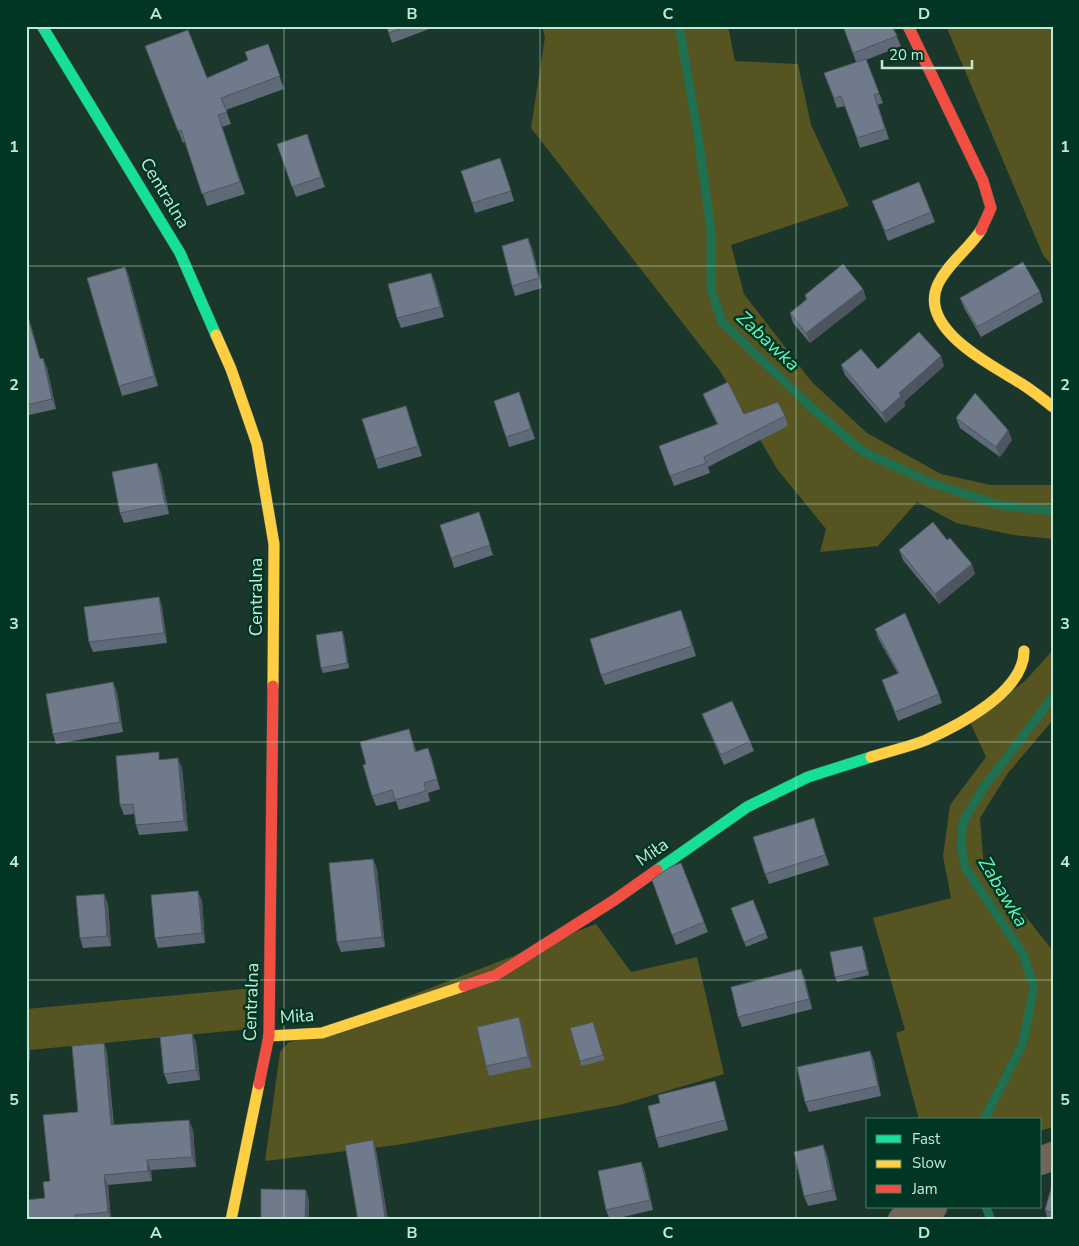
<svg xmlns="http://www.w3.org/2000/svg" width="1079" height="1246" font-family="'Nunito Sans',sans-serif">
<style>
.green{fill:#565420}
.lines{fill:none;stroke-linecap:round;stroke-linejoin:round}
.stream{stroke:#1f6f51;stroke-width:9}
.street-casing{stroke:#3b5449;stroke-width:29}
.fast-casing{stroke:#3b5449;stroke-width:12}
.slow-casing{stroke:#3b5449;stroke-width:12}
.jam-casing{stroke:#3b5449;stroke-width:12}
.street{stroke:#73645a;stroke-width:28}
.fast{stroke:#16e098;stroke-width:11}
.slow{stroke:#ffcf43;stroke-width:11}
.jam{stroke:#f24e42;stroke-width:11}
.wall{fill:#5f6977}
.shaded-wall{fill:#4e5561}
.building{fill:#6f7a8a;stroke:#4e5561}
.grid{fill:none;stroke:#c0ead5;stroke-width:1;stroke-opacity:0.55}
.labels{text-anchor:middle;dominant-baseline:central;stroke-width:5;stroke-linejoin:round;paint-order:stroke}
.street-label{font-size:18px;fill:#c0ead5;stroke:#023624}
.water-label{font-size:19px;font-style:italic;fill:#64f7bc;stroke:#023624}
.neatline{fill:none;stroke:#c0ead5;stroke-width:2}
.grid-label{font-size:16px;text-anchor:middle;font-weight:bold;fill:#c0ead5}
</style>
<rect width="100%" height="100%" fill="#1b362b"/>
<!-- green -->
<path class="green" d="M 542,26 L 728,26 L 735,61 L 798,64 L 811,125 L 849,206 L 731,245 L 744,294 L 812,382 L 867,433 L 941,474 L 991,485 L 1053,485 L 1053,539 L 1014,535 L 956,523 L 917,502 L 878,546 L 820,552 L 826,529 L 777,469 L 720,371 L 531,128 L 545,37 Z
M 946,26 L 1053,26 L 1053,267 L 1043,255 Z
M 1053,650 L 1053,720 L 1008,773 L 980,818 L 984,869 L 1015,903 L 1053,951 L 1053,1127 L 1040,1131 L 1040,1120 L 919,1120 L 896,1033 L 905,1030 L 873,918 L 951,898 L 943,856 L 950,805 L 986,757 L 970,722 L 1025,681 Z
M 596,924 L 631,972 L 697,957 L 724,1074 L 620,1105 L 397,1145 L 265,1161 L 280,1052 L 288,1043 Z
M 254,988 L 250,1029 L 30,1050 L 30,1061 L 26,1061 L 26,1009 Z"/>
<g class="lines">
<!-- stream -->
<path class="stream" d="M 679,26 L 697,129 L 711,230 L 711,290 L 722,322 L 812,408 L 862,451 L 931,483 L 999,505 L 1053,511
M 984,1120 L 1023,1043 L 1034,987 L 1023,954 L 965,867 L 961,844 L 963,822 L 984,787 L 1053,697
M 986,1207 L 991,1220"/>
<defs>
<path id="street" d="M 1040,1161 L 1053,1156
M 902,1220 L 933,1207"/>
<path id="fast" d="M 42,26 L 180,253 L 216,335
M 657,870 L 747,807 L 808,777 L 871,757"/>
<path id="slow" d="M 981,230 C 969,249 948,263 938,284 C 917,329 992,365 1022,384 C 1033,391 1043,399 1053,407
M 216,335 L 231,369 L 257,444 L 274,544 L 273,686
M 871,757 C 889,751 909,747 926,740 C 959,725 1024,692 1024,651
M 269,1036 L 322,1033 L 464,986
M 231,1220 L 259,1084"/>
<path id="jam" d="M 908,26 L 983,181 L 991,208 L 981,230
M 464,986 L 496,975 L 613,901 L 657,870
M 259,1084 L 269,1036 L 273,686"/>
</defs>
<!-- street casing -->
<use href="#street" class="street-casing"/>
<!-- fast casing -->
<use href="#fast" class="fast-casing"/>
<!-- slow casing -->
<use href="#slow" class="slow-casing"/>
<!-- jam casing -->
<use href="#jam" class="jam-casing"/>
<!-- street -->
<use href="#street" class="street"/>
<!-- fast -->
<use href="#fast" class="fast"/>
<!-- slow -->
<use href="#slow" class="slow"/>
<!-- jam -->
<use href="#jam" class="jam"/>
</g>
<!-- wall -->
<path class="wall" d="M 386,26 L 432,26 L 432,28 L 392,43 Z
M 843,26 L 894,30 L 901,46 L 866,60 L 883,103 L 878,105 L 889,139 L 860,148 L 845,106 L 837,108 L 824,73 L 856,62 Z
M 268,44 L 284,89 L 226,110 L 231,124 L 222,127 L 245,194 L 207,206 L 185,142 L 183,143 L 150,59 L 207,78 L 248,60 Z
M 307,134 L 325,187 L 296,197 L 277,144 Z
M 504,168 L 514,201 L 475,213 L 472,203 Z
M 872,201 L 931,212 L 935,222 L 888,241 Z
M 532,248 L 542,288 L 515,296 L 512,286 Z
M 125,267 L 129,277 L 158,386 L 122,396 L 119,386 Z
M 431,273 L 435,283 L 444,317 L 401,328 L 397,318 Z
M 863,289 L 866,299 L 810,343 L 793,323 L 790,313 L 806,300 L 805,295 Z
M 1040,292 L 1043,302 L 981,337 L 964,308 L 960,298 Z
M 26,308 L 40,358 L 47,368 L 56,409 L 29,415 L 26,407 Z
M 841,365 L 878,369 L 944,366 L 904,402 L 905,406 L 886,423 L 845,375 Z
M 519,392 L 535,439 L 509,447 L 506,437 Z
M 703,394 L 744,414 L 785,416 L 788,426 L 708,467 L 710,473 L 674,486 L 659,446 L 717,424 L 707,404 Z
M 406,406 L 422,456 L 378,469 L 375,459 Z
M 956,418 L 1008,430 L 1012,440 L 1000,457 L 960,428 Z
M 157,463 L 161,473 L 169,514 L 124,523 L 120,513 Z
M 482,522 L 493,555 L 454,568 L 451,558 Z
M 947,540 L 975,574 L 939,604 L 903,560 L 899,550 Z
M 159,597 L 162,607 L 167,643 L 93,652 L 89,642 Z
M 685,620 L 696,656 L 605,685 L 601,675 Z
M 875,629 L 939,694 L 942,703 L 898,721 L 885,689 L 898,674 L 878,638 Z
M 342,631 L 344,636 L 349,668 L 323,673 L 321,668 Z
M 113,682 L 117,692 L 123,732 L 56,744 L 53,734 Z
M 702,714 L 750,741 L 754,751 L 724,765 L 706,724 Z
M 409,729 L 416,751 L 428,748 L 440,789 L 428,793 L 430,801 L 399,810 L 396,801 L 376,806 L 372,796 L 366,764 Z
M 162,760 L 182,768 L 188,831 L 139,835 L 136,825 L 134,814 L 124,815 L 120,805 Z
M 817,828 L 829,865 L 769,884 L 765,874 Z
M 373,859 L 377,869 L 385,947 L 341,952 L 337,942 Z
M 681,863 L 708,932 L 676,945 L 652,880 Z
M 104,894 L 108,904 L 111,946 L 83,948 L 80,938 Z
M 753,900 L 768,938 L 746,947 L 731,908 Z
M 202,901 L 205,943 L 158,948 L 155,938 Z
M 864,951 L 869,975 L 837,982 L 835,977 Z
M 801,969 L 805,979 L 812,1009 L 742,1027 L 738,1017 Z
M 519,1017 L 523,1027 L 532,1067 L 489,1076 L 486,1066 Z
M 593,1022 L 605,1060 L 581,1066 L 580,1061 Z
M 192,1033 L 196,1043 L 200,1080 L 168,1084 L 164,1074 Z
M 104,1043 L 107,1053 L 114,1125 L 193,1130 L 196,1167 L 151,1170 L 152,1181 L 108,1185 L 111,1220 L 26,1220 L 45,1198 L 50,1181 Z
M 870,1051 L 874,1061 L 881,1096 L 809,1112 L 805,1102 Z
M 715,1081 L 718,1091 L 728,1130 L 659,1148 L 656,1138 L 660,1103 Z
M 373,1140 L 376,1150 L 388,1220 L 358,1220 Z
M 823,1145 L 827,1155 L 837,1200 L 808,1206 L 804,1196 Z
M 641,1162 L 645,1172 L 653,1210 L 610,1220 L 606,1210 Z
M 1053,1182 L 1053,1220 L 1048,1220 L 1045,1210 Z"/>
<!-- shaded-wall -->
<path class="shaded-wall" d="M 528,238 L 532,248 L 542,288 L 539,278 Z
M 125,267 L 129,277 L 158,386 L 154,376 Z
M 431,273 L 435,283 L 444,317 L 440,307 Z
M 863,289 L 866,299 L 810,343 L 806,333 Z
M 26,308 L 43,369 L 40,359 L 26,311 Z
M 941,356 L 944,366 L 904,402 L 905,406 L 886,423 L 882,413 L 899,393 Z
M 43,358 L 47,368 L 56,409 L 52,399 Z
M 1008,430 L 1012,440 L 1000,457 L 996,447 Z
M 157,463 L 161,473 L 169,514 L 165,504 Z
M 972,564 L 975,574 L 939,604 L 935,594 Z
M 159,597 L 162,607 L 167,643 L 164,633 Z
M 342,631 L 344,636 L 349,668 L 347,663 Z
M 113,682 L 117,692 L 123,732 L 120,722 Z
M 428,748 L 432,758 L 440,789 L 437,779 Z
M 178,758 L 182,768 L 188,831 L 184,821 Z
M 373,859 L 377,869 L 385,947 L 382,937 Z
M 198,891 L 202,901 L 205,943 L 202,933 Z
M 104,894 L 108,904 L 111,946 L 107,936 Z
M 862,946 L 864,951 L 869,975 L 867,970 Z
M 801,969 L 805,979 L 812,1009 L 809,999 Z
M 519,1017 L 523,1027 L 532,1067 L 528,1057 Z
M 192,1033 L 196,1043 L 200,1080 L 196,1070 Z
M 104,1043 L 107,1053 L 114,1135 L 111,1125 Z
M 870,1051 L 874,1061 L 881,1096 L 878,1086 Z
M 715,1081 L 718,1091 L 728,1130 L 725,1120 Z
M 189,1120 L 193,1130 L 196,1167 L 192,1157 Z
M 373,1140 L 376,1150 L 388,1220 L 386,1220 L 385,1217 Z
M 823,1145 L 827,1155 L 837,1200 L 833,1190 Z
M 147,1160 L 151,1170 L 152,1181 L 148,1171 Z
M 641,1162 L 645,1172 L 653,1210 L 650,1200 Z
M 104,1175 L 108,1185 L 111,1220 L 108,1212 Z
M 306,1190 L 309,1200 L 309,1220 L 305,1220 Z"/>
<!-- building -->
<path class="building" d="M 386,26 L 407,26 L 389,33 Z
M 843,26 L 892,26 L 897,36 L 853,53 Z
M 188,30 L 207,78 L 248,60 L 245,52 L 268,44 L 280,76 L 221,98 L 227,112 L 218,115 L 240,182 L 202,194 L 181,130 L 178,131 L 145,46 Z
M 866,59 L 879,93 L 874,95 L 885,129 L 857,138 L 841,96 L 834,98 L 824,73 Z
M 307,134 L 321,177 L 292,187 L 277,144 Z
M 500,158 L 511,191 L 472,203 L 461,171 Z
M 919,182 L 931,212 L 885,231 L 872,201 Z
M 528,238 L 539,278 L 512,286 L 502,246 Z
M 1023,262 L 1040,292 L 977,327 L 960,298 Z
M 843,264 L 863,289 L 806,333 L 790,313 L 807,299 L 805,295 Z
M 125,267 L 154,376 L 119,386 L 87,278 Z
M 431,273 L 440,307 L 397,318 L 388,284 Z
M 26,311 L 40,359 L 43,358 L 52,399 L 26,405 Z
M 919,332 L 941,356 L 899,393 L 901,396 L 882,413 L 841,365 L 861,349 L 878,369 Z
M 728,382 L 744,414 L 778,402 L 785,416 L 704,457 L 706,463 L 670,476 L 659,446 L 718,424 L 703,394 Z
M 519,392 L 531,429 L 506,437 L 494,401 Z
M 975,393 L 1008,430 L 996,447 L 956,418 Z
M 406,406 L 418,446 L 375,459 L 362,419 Z
M 157,463 L 165,504 L 120,513 L 112,472 Z
M 479,512 L 490,545 L 451,558 L 440,525 Z
M 933,522 L 947,540 L 950,538 L 972,564 L 935,594 L 899,550 Z
M 159,597 L 164,633 L 89,642 L 84,607 Z
M 681,610 L 692,646 L 601,675 L 590,639 Z
M 905,613 L 939,694 L 895,712 L 882,680 L 899,673 L 875,629 Z
M 342,631 L 347,663 L 321,668 L 316,635 Z
M 113,682 L 120,722 L 53,734 L 46,694 Z
M 732,701 L 750,741 L 721,755 L 702,714 Z
M 409,729 L 415,752 L 428,748 L 437,779 L 424,783 L 426,791 L 395,800 L 392,790 L 372,796 L 363,765 L 366,764 L 360,742 Z
M 159,752 L 159,760 L 178,758 L 184,821 L 136,825 L 133,804 L 120,805 L 116,756 Z
M 814,818 L 825,855 L 765,874 L 753,837 Z
M 373,859 L 382,937 L 337,942 L 329,863 Z
M 681,863 L 704,922 L 672,935 L 652,880 L 670,867 Z
M 198,891 L 202,933 L 155,938 L 151,895 Z
M 104,894 L 107,936 L 80,938 L 76,896 Z
M 753,900 L 766,933 L 744,942 L 731,908 Z
M 862,946 L 867,970 L 835,977 L 830,952 Z
M 801,969 L 809,999 L 738,1017 L 731,987 Z
M 519,1017 L 528,1057 L 486,1066 L 477,1027 Z
M 593,1022 L 603,1055 L 580,1061 L 570,1028 Z
M 192,1033 L 196,1070 L 164,1074 L 160,1037 Z
M 104,1043 L 111,1125 L 189,1120 L 192,1157 L 147,1160 L 148,1171 L 104,1175 L 108,1212 L 75,1215 L 75,1220 L 26,1220 L 26,1200 L 45,1198 L 43,1182 L 50,1181 L 43,1115 L 78,1112 L 72,1046 Z
M 870,1051 L 878,1086 L 805,1102 L 797,1067 Z
M 715,1081 L 725,1120 L 656,1138 L 648,1106 L 660,1103 L 658,1095 Z
M 373,1140 L 385,1217 L 372,1220 L 358,1220 L 345,1145 Z
M 823,1145 L 833,1190 L 804,1196 L 794,1152 Z
M 641,1162 L 650,1200 L 606,1210 L 598,1171 Z
M 1053,1182 L 1053,1213 L 1045,1210 Z
M 261,1189 L 306,1190 L 305,1220 L 261,1220 Z"/>
<!-- grid -->
<path class="grid" d="M 284,26 L 284,1220M 540,26 L 540,1220M 796,26 L 796,1220M 26,266 L 1053,266M 26,504 L 1053,504M 26,742 L 1053,742M 26,980 L 1053,980"/>
<g class="labels">
<!-- street labels -->
<g class="street-label">
<text transform="translate(165 193) rotate(59)">Centralna</text>
<text transform="translate(256 597) rotate(-90)">Centralna</text>
<text transform="translate(652 852) rotate(-35)">Miła</text>
<text transform="translate(251 1002) rotate(-88)">Centralna</text>
<text transform="translate(297 1016) rotate(-4)">Miła</text>
</g>
<!-- water labels -->
<g class="water-label">
<text transform="translate(768 341) rotate(43)">Zabawka</text>
<text transform="translate(1003 892) rotate(59)">Zabawka</text>
</g>
</g>
<!-- border -->
<rect width="1079" height="1246" fill="none" stroke="#023624" stroke-width="55"/>
<!-- legend -->
<rect x="866" y="1118" width="175" height="90" fill="#023624" stroke="#4e7e6b"/>
<rect x="876" y="1135" width="25" height="8" fill="#16e098" stroke="#4e7e6b"/>
<text x="912" y="1144" font-size="15" fill="#c0ead5">Fast</text>
<rect x="876" y="1160" width="25" height="8" fill="#ffcf43" stroke="#4e7e6b"/>
<text x="912" y="1168" font-size="15" fill="#c0ead5">Slow</text>
<rect x="876" y="1185" width="25" height="8" fill="#f24e42" stroke="#4e7e6b"/>
<text x="912" y="1194" font-size="15" fill="#c0ead5">Jam</text>
<!-- scale -->
<path d="M882 60v8h90v-8" fill="none" stroke="#c0ead5" stroke-width="2.5"/>
<text x="889" y="60" font-size="15" fill="#c0ead5" stroke="#023624" stroke-width="4" paint-order="stroke">20 m</text>
<rect x="28" y="28" width="1024" height="1190" class="neatline"/>
<g class="grid-label">
<text x="156" y="19">A</text>
<text x="412" y="19">B</text>
<text x="668" y="19">C</text>
<text x="924" y="19">D</text>
<text x="14" y="152">1</text>
<text x="1065" y="152">1</text>
<text x="14" y="390">2</text>
<text x="1065" y="390">2</text>
<text x="14" y="629">3</text>
<text x="1065" y="629">3</text>
<text x="14" y="867">4</text>
<text x="1065" y="867">4</text>
<text x="14" y="1105">5</text>
<text x="1065" y="1105">5</text>
<text x="156" y="1238">A</text>
<text x="412" y="1238">B</text>
<text x="668" y="1238">C</text>
<text x="924" y="1238">D</text>
</g>
</svg>
